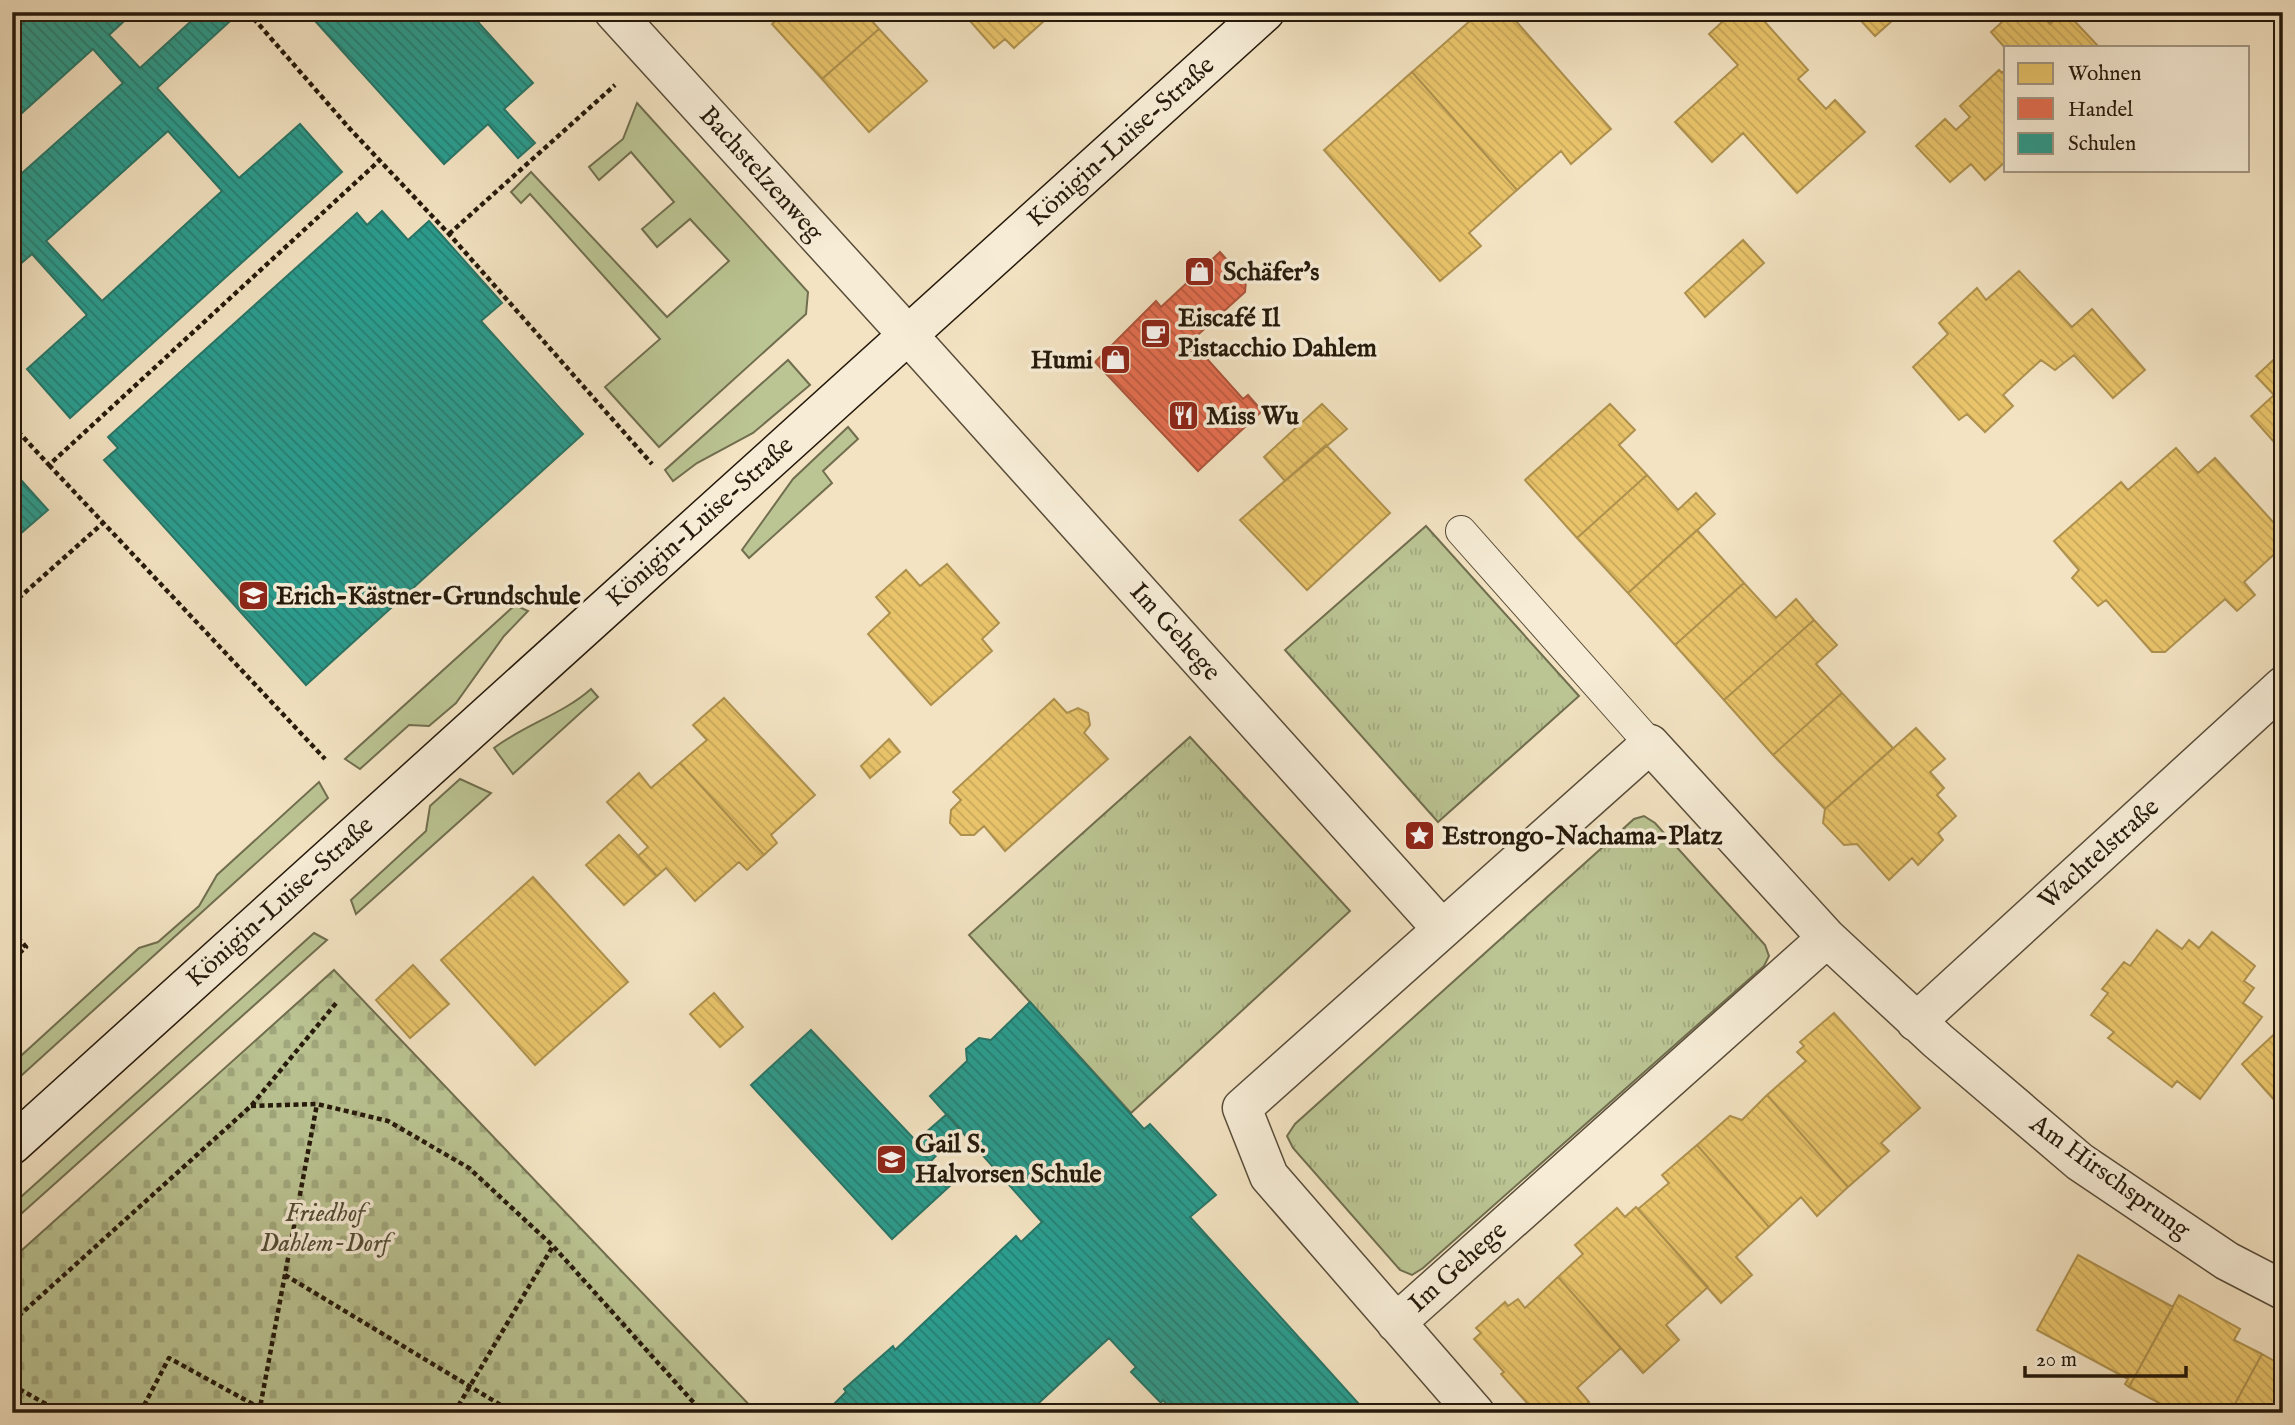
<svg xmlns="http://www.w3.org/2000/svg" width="2295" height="1425" font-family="'IM FELL English',serif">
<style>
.grass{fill:#bbc493;stroke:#706e4f;stroke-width:2}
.cemetery{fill:url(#cemetery-stones);stroke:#706e4f;stroke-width:2}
.park{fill:url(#park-tufts);stroke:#706e4f;stroke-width:2}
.homes{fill:url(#homes-back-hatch);stroke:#ae914e;stroke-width:2}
.shops{fill:url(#shops-back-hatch);stroke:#ad553c;stroke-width:2}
.schools{fill:url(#schools-back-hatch);stroke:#287567;stroke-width:2;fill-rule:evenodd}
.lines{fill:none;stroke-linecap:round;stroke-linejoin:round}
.service-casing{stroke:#584c39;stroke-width:32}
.minor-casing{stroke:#584c39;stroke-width:41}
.secondary-casing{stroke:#25190b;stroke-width:41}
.path{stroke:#25190b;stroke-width:4.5;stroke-dasharray:5 3.5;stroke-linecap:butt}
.service{stroke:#f7edd7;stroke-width:30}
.minor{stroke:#f7edd7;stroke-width:38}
.secondary{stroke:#f7edd7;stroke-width:38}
.labels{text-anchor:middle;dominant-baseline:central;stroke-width:7;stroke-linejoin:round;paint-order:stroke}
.street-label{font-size:26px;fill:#25190b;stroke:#f7edd7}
.poi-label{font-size:26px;font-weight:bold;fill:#25190b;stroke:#f7edd7;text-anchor:start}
.park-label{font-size:26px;font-style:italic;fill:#524c34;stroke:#f7edd7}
</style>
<defs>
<pattern id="cemetery-stones" width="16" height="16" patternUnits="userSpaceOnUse" patternTransform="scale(1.75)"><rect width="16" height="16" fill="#bbc493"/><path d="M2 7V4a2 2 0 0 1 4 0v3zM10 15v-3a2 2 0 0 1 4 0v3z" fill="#a1a87d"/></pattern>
<pattern id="park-tufts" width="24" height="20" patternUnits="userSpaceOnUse" patternTransform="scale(1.75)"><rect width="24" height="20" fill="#bbc493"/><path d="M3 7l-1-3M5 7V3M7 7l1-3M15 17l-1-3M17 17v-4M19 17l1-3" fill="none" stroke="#a1a87d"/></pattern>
<pattern id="homes-back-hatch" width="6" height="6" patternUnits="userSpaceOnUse" patternTransform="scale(1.75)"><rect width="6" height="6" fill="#e9c46a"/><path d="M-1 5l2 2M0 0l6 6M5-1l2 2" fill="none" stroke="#c8a85b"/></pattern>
<pattern id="shops-back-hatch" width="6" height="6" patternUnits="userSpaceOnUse" patternTransform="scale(1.75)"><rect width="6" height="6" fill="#e76f51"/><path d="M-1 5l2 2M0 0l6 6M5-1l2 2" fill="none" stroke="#bb5a41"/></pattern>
<pattern id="schools-back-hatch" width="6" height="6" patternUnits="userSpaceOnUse" patternTransform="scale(1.75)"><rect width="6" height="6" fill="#2a9d8f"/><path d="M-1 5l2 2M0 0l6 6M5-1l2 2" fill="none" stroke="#247f73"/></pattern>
</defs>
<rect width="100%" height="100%" fill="#f3e3c2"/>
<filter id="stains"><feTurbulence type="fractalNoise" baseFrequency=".00286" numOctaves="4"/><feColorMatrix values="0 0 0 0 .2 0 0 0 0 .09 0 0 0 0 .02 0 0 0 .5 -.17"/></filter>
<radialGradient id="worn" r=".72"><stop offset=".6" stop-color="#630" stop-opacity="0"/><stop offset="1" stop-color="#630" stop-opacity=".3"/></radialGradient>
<!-- grass -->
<path class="grass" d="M 637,103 L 808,292 L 806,314 L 659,447 L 605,387 L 660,339 L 530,194 L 521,203 L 511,192 L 531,172 L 667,317 L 729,261 L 690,219 L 657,247 L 642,229 L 674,202 L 631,152 L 599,180 L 589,167 L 623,139 Z
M 788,360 L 810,385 L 753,433 L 697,463 L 673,481 L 665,470 Z
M 848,427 L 858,439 L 823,471 L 832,483 L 749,558 L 742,550 L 793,479 Z
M 515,605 L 528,611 L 504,636 L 456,703 L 429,726 L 409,725 L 360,769 L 345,759 Z
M 591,689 L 598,697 L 513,774 L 494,748 C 524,725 563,714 591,689 Z
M 460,779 L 491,793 L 356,914 L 351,900 L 426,831 L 430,806 Z
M 319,782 L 328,798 L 12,1084 L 12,1064 L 139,948 L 158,942 L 199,906 L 217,875 Z
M 314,933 L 327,940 L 12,1222 L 12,1205 Z"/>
<!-- cemetery -->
<path class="cemetery" d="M 334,970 L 757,1413 L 12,1413 L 12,1259 Z"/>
<!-- park -->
<path class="park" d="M 1426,526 L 1579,696 L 1438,822 L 1285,650 Z
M 1190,737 L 1350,911 L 1131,1113 L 969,935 Z
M 1644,816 L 1655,823 L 1765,945 L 1769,956 L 1764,966 L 1423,1268 L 1412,1275 L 1400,1270 L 1293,1148 L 1287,1136 L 1295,1124 L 1634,819 Z"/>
<!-- homes -->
<path class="homes" d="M 785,12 L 864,12 L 879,29 L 822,79 L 772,24 Z
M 962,12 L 1054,12 L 1014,48 L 1005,39 L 994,48 Z
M 1480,12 L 1508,12 L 1611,129 L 1571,164 L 1561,151 L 1517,190 L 1412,72 Z
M 1733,12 L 1756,12 L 1808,70 L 1798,79 L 1826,109 L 1835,100 L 1865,132 L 1797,193 L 1743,133 L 1712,162 L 1675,122 L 1738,65 L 1709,34 Z
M 1853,12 L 1902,12 L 1875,36 Z
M 2013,12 L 2039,12 L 2050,24 L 2063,12 L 2066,12 L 2099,47 L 2006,47 L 2006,49 L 1991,32 Z
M 879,29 L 927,81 L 869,132 L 822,79 Z
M 2006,69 L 2006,161 L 1985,180 L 1971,164 L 1950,182 L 1916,146 L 1945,119 L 1956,130 L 1970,117 L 1960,106 L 1999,70 L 2002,73 Z
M 1412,72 L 1517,190 L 1469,233 L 1481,246 L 1440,281 L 1324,150 Z
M 1743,240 L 1764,263 L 1705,317 L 1685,293 Z
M 2019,271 L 2072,327 L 2092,309 L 2145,370 L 2113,398 L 2074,355 L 2055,370 L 2041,360 L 2003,395 L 2013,406 L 1985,432 L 1967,414 L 1959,420 L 1913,367 L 1948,334 L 1939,323 L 1977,288 L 1986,300 Z
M 2283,351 L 2283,452 L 2251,416 L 2274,395 L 2256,376 Z
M 1322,404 L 1347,429 L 1285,481 L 1264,457 Z
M 1610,404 L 1635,430 L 1619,445 L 1647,475 L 1577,538 L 1525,480 Z
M 1326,445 L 1390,513 L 1307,590 L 1240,520 Z
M 2176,448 L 2198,473 L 2215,458 L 2283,533 L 2283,546 L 2244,582 L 2255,595 L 2237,611 L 2225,599 L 2165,652 L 2152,652 L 2106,600 L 2098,606 L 2072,578 L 2079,570 L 2054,541 L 2121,482 L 2128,490 Z
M 1647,475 L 1678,510 L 1696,493 L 1715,514 L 1628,593 L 1577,538 Z
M 1697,530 L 1744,583 L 1675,645 L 1628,593 Z
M 947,564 L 999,623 L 982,639 L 992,651 L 931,705 L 868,634 L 890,613 L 876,597 L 906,570 L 920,586 Z
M 1744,583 L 1776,618 L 1796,599 L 1814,620 L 1724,700 L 1675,645 Z
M 1814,620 L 1837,645 L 1816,664 L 1842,693 L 1773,755 L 1724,700 Z
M 1842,693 L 1893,748 L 1825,809 L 1773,755 Z
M 724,698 L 815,795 L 771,835 L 777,843 L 764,855 L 680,763 L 707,740 L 693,725 Z
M 1054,699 L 1067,713 L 1078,708 L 1088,713 L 1090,725 L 1084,733 L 1108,759 L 1005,851 L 984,826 L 974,835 L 961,835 L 950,823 L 951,810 L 961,800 L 953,792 Z
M 1916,728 L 1945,759 L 1930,772 L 1944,788 L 1937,795 L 1956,816 L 1938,833 L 1943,840 L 1918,865 L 1912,858 L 1889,880 L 1857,844 L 1844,845 L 1823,823 L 1825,809 Z
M 889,739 L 900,752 L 870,778 L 861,766 Z
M 680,763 L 764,855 L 747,870 L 739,862 L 695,901 L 666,868 L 657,876 L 638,856 L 648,847 L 607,802 L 639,773 L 651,788 Z
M 619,835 L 657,876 L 624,905 L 586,865 Z
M 533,877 L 628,982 L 535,1065 L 441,960 Z
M 2157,930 L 2182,949 L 2189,940 L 2199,948 L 2212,932 L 2255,966 L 2244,981 L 2254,988 L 2243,1003 L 2262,1017 L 2200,1099 L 2177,1081 L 2172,1087 L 2108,1038 L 2114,1032 L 2091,1015 L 2108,993 L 2102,989 L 2124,962 L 2130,966 Z
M 413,965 L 449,1004 L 410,1038 L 376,1000 Z
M 714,993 L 743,1027 L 720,1047 L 690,1014 Z
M 1834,1013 L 1920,1108 L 1881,1143 L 1889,1151 L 1848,1187 L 1767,1095 L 1806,1061 L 1797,1052 L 1804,1046 L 1800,1042 Z
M 2283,1026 L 2283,1110 L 2242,1064 Z
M 1767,1095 L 1848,1187 L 1817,1216 L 1801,1197 L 1769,1227 L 1697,1145 L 1730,1116 L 1742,1120 Z
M 1697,1145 L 1769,1227 L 1736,1257 L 1752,1275 L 1721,1303 L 1638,1209 L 1669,1183 L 1662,1175 Z
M 1636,1207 L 1708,1287 L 1666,1325 L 1679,1340 L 1643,1373 L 1558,1277 L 1583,1254 L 1575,1245 L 1617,1208 L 1625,1217 Z
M 2078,1255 L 2173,1307 L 2129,1387 L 2125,1384 L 2128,1379 L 2037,1330 Z
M 1558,1277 L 1621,1348 L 1577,1388 L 1589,1402 L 1578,1413 L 1536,1413 L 1501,1374 L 1504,1372 L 1474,1339 L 1481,1333 L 1476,1328 L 1505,1302 L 1508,1306 L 1518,1299 L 1525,1308 Z
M 2179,1295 L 2240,1329 L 2234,1340 L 2262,1354 L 2230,1413 L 2178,1413 L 2129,1387 Z
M 2262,1354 L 2283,1366 L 2283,1413 L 2230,1413 Z"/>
<!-- shops -->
<path class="shops" d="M 1220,252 L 1246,281 L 1245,292 L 1191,341 L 1243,399 L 1248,395 L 1262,411 L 1198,471 L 1095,362 L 1156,301 L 1161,307 Z"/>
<!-- schools -->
<path class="schools" d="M 35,12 L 134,12 L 109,35 L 140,68 L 201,12 L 240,12 L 157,88 L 239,178 L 300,124 L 342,172 L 70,418 L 27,369 L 87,315 L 32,254 L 12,271 L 12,182 L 123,83 L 93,49 L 12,122 L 12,33 ZM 168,131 L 222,191 L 102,301 L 46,241 Z
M 307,12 L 469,12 L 533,83 L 504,109 L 535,143 L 518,158 L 488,124 L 444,164 Z
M 382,211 L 408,240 L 429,221 L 502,303 L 481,321 L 583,434 L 306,685 L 104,460 L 118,448 L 108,437 L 357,213 L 367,225 Z
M 12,470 L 48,510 L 12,541 Z
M 1030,1002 L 1144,1129 L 1150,1124 L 1216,1195 L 1190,1217 L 1367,1413 L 1174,1413 L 1163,1400 L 1161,1403 L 1131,1372 L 1136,1367 L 1109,1338 L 1028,1413 L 829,1413 L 827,1411 L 846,1392 L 844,1389 L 893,1346 L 895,1350 L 1016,1236 L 1021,1242 L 1042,1222 L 930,1096 L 967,1061 L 966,1049 L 979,1038 L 991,1040 Z
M 811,1030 L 916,1141 L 947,1114 L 961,1129 L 931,1161 L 952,1184 L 892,1239 L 751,1085 Z"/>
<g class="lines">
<defs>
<path id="service" d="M 1461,531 L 1650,744"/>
<path id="minor" d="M 614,12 L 927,356 L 1442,929
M 1916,1022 L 2283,686
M 1396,1323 L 1827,938
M 1475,1413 L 1269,1176 L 1242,1108 L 1650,744 L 1827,938 L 1938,1041 L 2080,1162 L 2227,1261 L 2283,1290"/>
<path id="secondary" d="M 12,1145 L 1265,12"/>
</defs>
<!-- service casing -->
<use href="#service" class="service-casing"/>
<!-- minor casing -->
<use href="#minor" class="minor-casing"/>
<!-- secondary casing -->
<use href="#secondary" class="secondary-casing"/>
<!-- path -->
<path class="path" d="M 248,12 L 350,129 L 449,234 L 652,464
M 449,234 L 615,85
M 12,425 L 49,465 L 380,160
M 49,465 L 325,759
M 12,604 L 103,523
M 12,855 L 18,862 L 12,868
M 12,931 L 26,947 L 12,960
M 251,1106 L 317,1104 L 388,1121 L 469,1168 L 553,1246 L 703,1413
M 285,1275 L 514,1413
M 12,1322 L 251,1106 L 337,1002
M 12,1385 L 62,1413
M 140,1413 L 169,1358 L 269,1413
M 259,1413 L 317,1104
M 454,1413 L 553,1246"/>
<!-- service -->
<use href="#service" class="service"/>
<!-- minor -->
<use href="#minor" class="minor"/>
<!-- secondary -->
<use href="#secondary" class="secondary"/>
</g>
<!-- icons -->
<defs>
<symbol id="shop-square" viewBox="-11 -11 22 22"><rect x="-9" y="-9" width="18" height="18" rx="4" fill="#8f2418" stroke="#f7edd7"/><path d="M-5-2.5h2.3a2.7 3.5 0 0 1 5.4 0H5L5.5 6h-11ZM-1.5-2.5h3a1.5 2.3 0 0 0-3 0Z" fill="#fff"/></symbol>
<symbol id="cafe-square" viewBox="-11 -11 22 22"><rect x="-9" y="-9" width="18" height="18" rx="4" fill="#8f2418" stroke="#f7edd7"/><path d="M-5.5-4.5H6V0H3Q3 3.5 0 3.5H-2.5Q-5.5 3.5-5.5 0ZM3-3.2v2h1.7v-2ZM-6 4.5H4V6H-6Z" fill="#fff"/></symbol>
<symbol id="restaurant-square" viewBox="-11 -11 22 22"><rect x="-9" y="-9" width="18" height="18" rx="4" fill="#8f2418" stroke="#f7edd7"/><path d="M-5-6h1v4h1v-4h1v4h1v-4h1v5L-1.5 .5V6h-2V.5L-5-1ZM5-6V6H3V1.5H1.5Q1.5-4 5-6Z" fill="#fff"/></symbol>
<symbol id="school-square" viewBox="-11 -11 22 22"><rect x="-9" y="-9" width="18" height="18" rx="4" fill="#8f2418" stroke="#f7edd7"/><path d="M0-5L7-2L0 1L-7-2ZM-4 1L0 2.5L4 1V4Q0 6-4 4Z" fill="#fff"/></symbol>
<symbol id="sight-square" viewBox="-11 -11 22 22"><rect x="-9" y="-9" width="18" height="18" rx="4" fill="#8f2418" stroke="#f7edd7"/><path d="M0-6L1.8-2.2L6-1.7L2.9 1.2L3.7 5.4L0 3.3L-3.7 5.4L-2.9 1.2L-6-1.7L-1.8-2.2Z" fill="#fff"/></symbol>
</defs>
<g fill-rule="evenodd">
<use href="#shop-square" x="1182" y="254" width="35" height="35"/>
<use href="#cafe-square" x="1138" y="316" width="35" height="35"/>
<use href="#shop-square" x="1098" y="342" width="35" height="35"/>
<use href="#restaurant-square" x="1166" y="398" width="35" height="35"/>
<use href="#school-square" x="236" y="578" width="35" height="35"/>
<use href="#sight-square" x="1402" y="818" width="35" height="35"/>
<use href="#school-square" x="874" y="1142" width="35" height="35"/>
</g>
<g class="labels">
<!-- street labels -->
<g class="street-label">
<text transform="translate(1121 142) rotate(-42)">Königin-Luise-Straße</text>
<text transform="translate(761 174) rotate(48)">Bachstelzenweg</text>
<text transform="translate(700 522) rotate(-42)">Königin-Luise-Straße</text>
<text transform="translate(1175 632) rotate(48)">Im Gehege</text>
<text transform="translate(2099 854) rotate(-42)">Wachtelstraße</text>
<text transform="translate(280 902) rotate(-42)">Königin-Luise-Straße</text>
<text transform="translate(2110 1177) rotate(36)">Am Hirschsprung</text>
<text transform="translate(1458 1267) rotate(-42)">Im Gehege</text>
</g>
<!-- poi labels -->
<g class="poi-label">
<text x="1223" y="272">Schäfer's</text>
<text x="1178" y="318">Eiscafé Il<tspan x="1178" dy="30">Pistacchio Dahlem</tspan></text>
<text x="1093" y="360" text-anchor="end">Humi</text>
<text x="1206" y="416">Miss Wu</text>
<text x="276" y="596">Erich-Kästner-Grundschule</text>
<text x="1442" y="836">Estrongo-Nachama-Platz</text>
<text x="915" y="1144">Gail S.<tspan x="915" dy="30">Halvorsen Schule</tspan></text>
</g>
<!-- park labels -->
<g class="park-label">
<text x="325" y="1213">Friedhof<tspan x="325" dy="30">Dahlem-Dorf</tspan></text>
</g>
</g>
<!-- margin -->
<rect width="2295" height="1425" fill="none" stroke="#f3e3c2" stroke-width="42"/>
<rect x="14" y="14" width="2267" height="1397" fill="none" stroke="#25190b" stroke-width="3.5"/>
<rect x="21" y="21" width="2253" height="1383" fill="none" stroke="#25190b" stroke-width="2"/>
<!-- legend -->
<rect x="2004" y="46" width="245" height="126" fill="#f7edd7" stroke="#a39885" stroke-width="2"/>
<rect x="2018" y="63" width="35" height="21" fill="#e9c46a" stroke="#a39885" stroke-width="2"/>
<text x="2068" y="80" font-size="21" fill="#25190b">Wohnen</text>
<rect x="2018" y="98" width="35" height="21" fill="#e76f51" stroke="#a39885" stroke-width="2"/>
<text x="2068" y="116" font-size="21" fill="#25190b">Handel</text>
<rect x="2018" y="133" width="35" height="21" fill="#2a9d8f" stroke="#a39885" stroke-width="2"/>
<text x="2068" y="150" font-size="21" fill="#25190b">Schulen</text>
<!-- scale -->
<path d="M2025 1366v10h161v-10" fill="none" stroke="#25190b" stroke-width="3.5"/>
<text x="2036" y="1366" font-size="21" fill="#25190b" stroke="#f7edd7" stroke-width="5" paint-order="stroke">20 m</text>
<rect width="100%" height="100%" filter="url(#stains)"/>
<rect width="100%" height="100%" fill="url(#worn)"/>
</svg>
